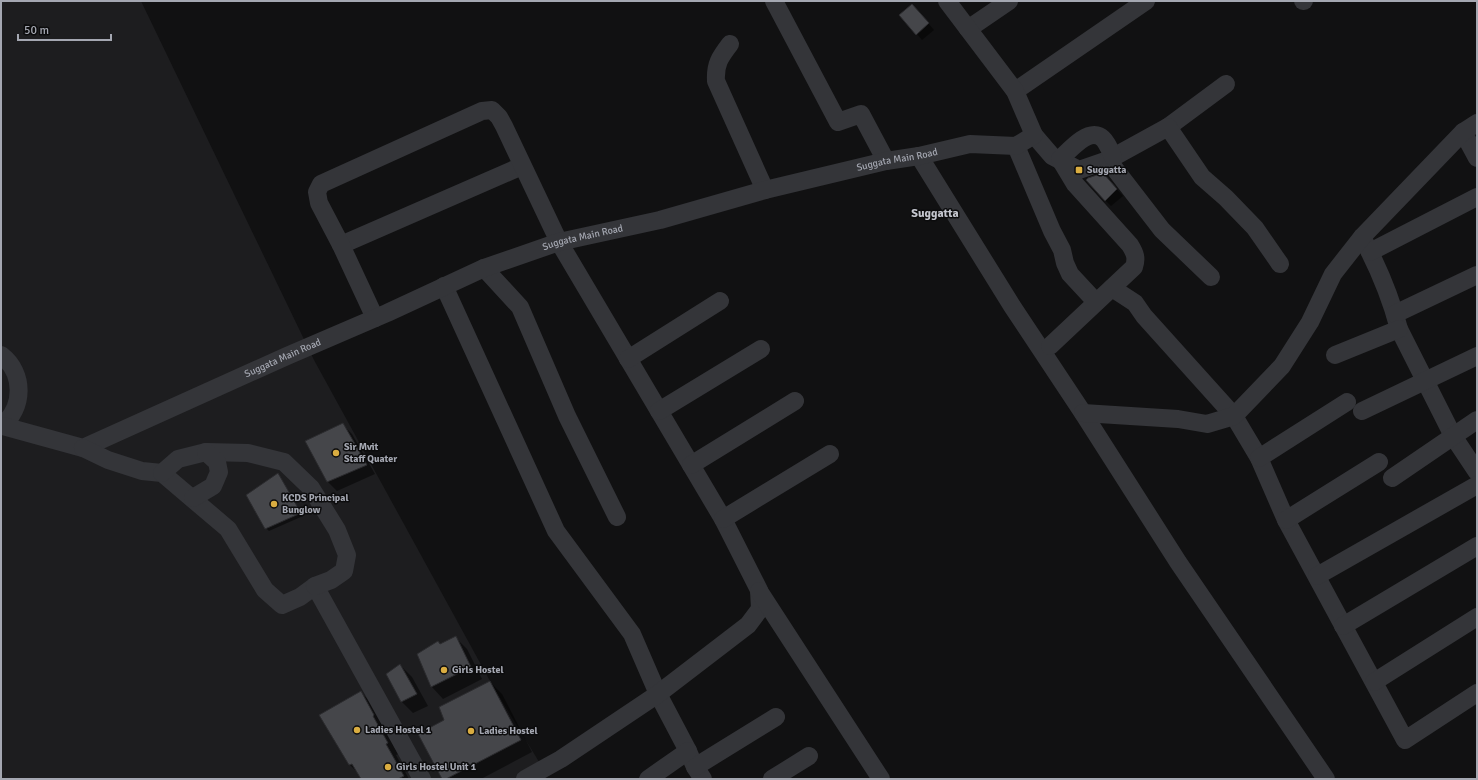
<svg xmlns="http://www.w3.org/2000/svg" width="1478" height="780" font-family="Signika,sans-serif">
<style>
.built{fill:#1d1d1f}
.shadow{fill:#0007}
.building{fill:#45464a;stroke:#2b2b2e}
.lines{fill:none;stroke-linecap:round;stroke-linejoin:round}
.minor{stroke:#343539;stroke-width:18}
.poi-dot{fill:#daad41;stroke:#0c0c0d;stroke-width:1.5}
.labels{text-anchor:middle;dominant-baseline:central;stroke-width:3;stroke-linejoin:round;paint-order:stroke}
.street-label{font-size:10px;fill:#a4a7b1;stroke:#0c0c0d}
.poi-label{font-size:10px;font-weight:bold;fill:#a4a7b1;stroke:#0c0c0d;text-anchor:start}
.quarter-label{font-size:12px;font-weight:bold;fill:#c4c6ce;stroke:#0c0c0d}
</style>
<rect width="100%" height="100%" fill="#111112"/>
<!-- built -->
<path class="built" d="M 1,1 L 141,1 L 314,360 L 490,681 L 547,775 L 541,779 L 1,779 Z"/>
<!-- shadow -->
<path class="shadow" d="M 918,11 L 934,30 L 922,40 L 917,34 Z
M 1103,174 L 1123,196 L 1111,206 L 1105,200 Z
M 343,425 L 352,434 L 375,474 L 337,491 L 328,482 Z
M 278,474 L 303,516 L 269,531 L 266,528 Z
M 455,637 L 467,649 L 482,679 L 443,699 L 432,687 L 438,642 L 441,645 Z
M 400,665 L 412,677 L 428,706 L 413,713 L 401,701 Z
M 490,682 L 502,694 L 532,752 L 481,779 L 443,779 L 445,720 Z
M 361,693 L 372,703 L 398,754 L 396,755 L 409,779 L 362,779 L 359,774 L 350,765 Z"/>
<!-- building -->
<path class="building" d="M 912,4 L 929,23 L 916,35 L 899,15 Z
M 1103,173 L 1117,189 L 1105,201 L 1086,180 L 1088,178 Z
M 343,423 L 367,465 L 327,482 L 305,441 Z
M 278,473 L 301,513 L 265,529 L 246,495 Z
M 456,636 L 471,667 L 431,687 L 417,654 L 438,641 L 440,644 Z
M 400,664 L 417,694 L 401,702 L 386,674 Z
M 490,681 L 521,740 L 446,779 L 442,779 L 418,734 L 444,720 L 439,707 Z
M 361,691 L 374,715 L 373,716 L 388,743 L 386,744 L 404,776 L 398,779 L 361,779 L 352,764 L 349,765 L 319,715 Z"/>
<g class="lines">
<!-- minor -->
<g class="minor">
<path d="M 774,1 L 838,122 L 861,114 L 886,161"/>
<path d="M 1303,1 L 1304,1"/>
<path d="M 968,29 L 1009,1"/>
<path d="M 730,44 C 720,57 715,64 716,81 L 765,190"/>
<path d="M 1015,91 L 1146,1"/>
<path d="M 1168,127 L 1226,84"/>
<path d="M 1463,132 L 1477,158"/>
<path d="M 1034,135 L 1052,156 L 1079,170 L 1108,160 L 1168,127 L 1202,177 L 1226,198 L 1255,228 L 1280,264"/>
<path d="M 1016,146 L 1052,231 L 1062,250 L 1065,263 L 1070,274 L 1096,302"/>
<path d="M 919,156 L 1012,306 L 1083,413 L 1178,562 L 1326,779"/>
<path d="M 1108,160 L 1162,230 L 1211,277"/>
<path d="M 1362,237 C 1377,265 1391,298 1399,329 L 1453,436 L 1477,472"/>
<path d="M 341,245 L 522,166"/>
<path d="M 1370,252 L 1477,197"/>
<path d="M 484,268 L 520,307 L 567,416 L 617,517"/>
<path d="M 444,286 L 556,531 L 632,634 L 658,694 L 688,751 L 695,767 L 703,779"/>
<path d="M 1112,288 L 1135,303 L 1144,316 L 1234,416 L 1259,458 L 1286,520 L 1405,740 L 1477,693"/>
<path d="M 1395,314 L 1477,275"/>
<path d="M 375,318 L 341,245 L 319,203 L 317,192 L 321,184 L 482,111 L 492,110 L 499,117 L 504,126 L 559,242 L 723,519 L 759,590 L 760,609 L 748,625 L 658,694 L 561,759 L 525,779"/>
<path d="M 1050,346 L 1134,267 C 1137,258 1135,253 1130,245 L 1075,184 L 1060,159 C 1068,152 1086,130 1099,136 C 1106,139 1110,150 1113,157"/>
<path d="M 1,355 C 25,373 24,409 1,426"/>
<path d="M 1335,355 L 1399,329"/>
<path d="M 628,359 L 720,301"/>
<path d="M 659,411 L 761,349"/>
<path d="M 1362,411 L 1477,356"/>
<path d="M 1083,413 L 1178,419 L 1207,424 L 1234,416 L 1282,366 L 1310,322 L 1333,274 L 1362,237 L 1463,132 L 1477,123"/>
<path id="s1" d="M 3,426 L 83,448 L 287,356 L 387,313 L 484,268 L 559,242 L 660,220 L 765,190 L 886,161 L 919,156 L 970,144 L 1016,146 L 1034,135 L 1015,91 L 947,1"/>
<path d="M 83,448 L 108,460 L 142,471 L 162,473 L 228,529 L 265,590 L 282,605 L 300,597 L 315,586 L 422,779"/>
<path d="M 1259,458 L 1347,402"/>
<path d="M 691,465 L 795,401"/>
<path d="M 162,473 L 178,459 L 206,452 L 248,453 L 284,462 L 311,488 L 337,530 L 347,555 L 344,571 L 331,580 L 315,586"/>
<path d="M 1392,478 L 1477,420"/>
<path d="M 193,498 L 213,486 L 219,472 L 217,462 L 206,452"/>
<path d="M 723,519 L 830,454"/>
<path d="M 1286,520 L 1379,462"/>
<path d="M 1317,576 L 1477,485"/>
<path d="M 759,591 L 881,779"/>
<path d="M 1343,626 L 1477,546"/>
<path d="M 1374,682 L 1477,617"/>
<path d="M 695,767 L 776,717"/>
<path d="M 648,779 L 688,751"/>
<path d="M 772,779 L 809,756"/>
</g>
</g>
<!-- markers -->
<g class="poi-dot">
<rect x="1075" y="166" width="8" height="8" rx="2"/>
<circle cx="336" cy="453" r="4"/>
<circle cx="274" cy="504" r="4"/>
<circle cx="444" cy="670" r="4"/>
<circle cx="357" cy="730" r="4"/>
<circle cx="471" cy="731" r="4"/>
<circle cx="388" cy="767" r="4"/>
</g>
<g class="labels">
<!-- street labels -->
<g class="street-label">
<text stroke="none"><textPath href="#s1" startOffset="950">Suggata Main Road</textPath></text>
<text stroke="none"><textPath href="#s1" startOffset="626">Suggata Main Road</textPath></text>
<text stroke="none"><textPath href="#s1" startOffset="302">Suggata Main Road</textPath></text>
</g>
<!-- poi labels -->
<g class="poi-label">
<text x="1087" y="170">Suggatta</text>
<text x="344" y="447">Sir Mvit<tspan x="344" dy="12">Staff Quater</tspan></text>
<text x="282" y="498">KCDS Principal<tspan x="282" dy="12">Bunglow</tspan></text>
<text x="452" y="670">Girls Hostel</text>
<text x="365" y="730">Ladies Hostel 1</text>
<text x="479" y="731">Ladies Hostel</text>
<text x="396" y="767">Girls Hostel Unit 1</text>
</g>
<!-- quarter labels -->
<g class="quarter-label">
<text x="935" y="213">Suggatta</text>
</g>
</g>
<!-- border -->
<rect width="1478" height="780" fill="none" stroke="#a4a7b1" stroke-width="4"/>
<!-- scale -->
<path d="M18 34v6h93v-6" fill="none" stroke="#a4a7b1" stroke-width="2"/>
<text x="24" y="34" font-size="12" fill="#a4a7b1" stroke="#0c0c0d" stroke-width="3" paint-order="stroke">50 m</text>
</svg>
